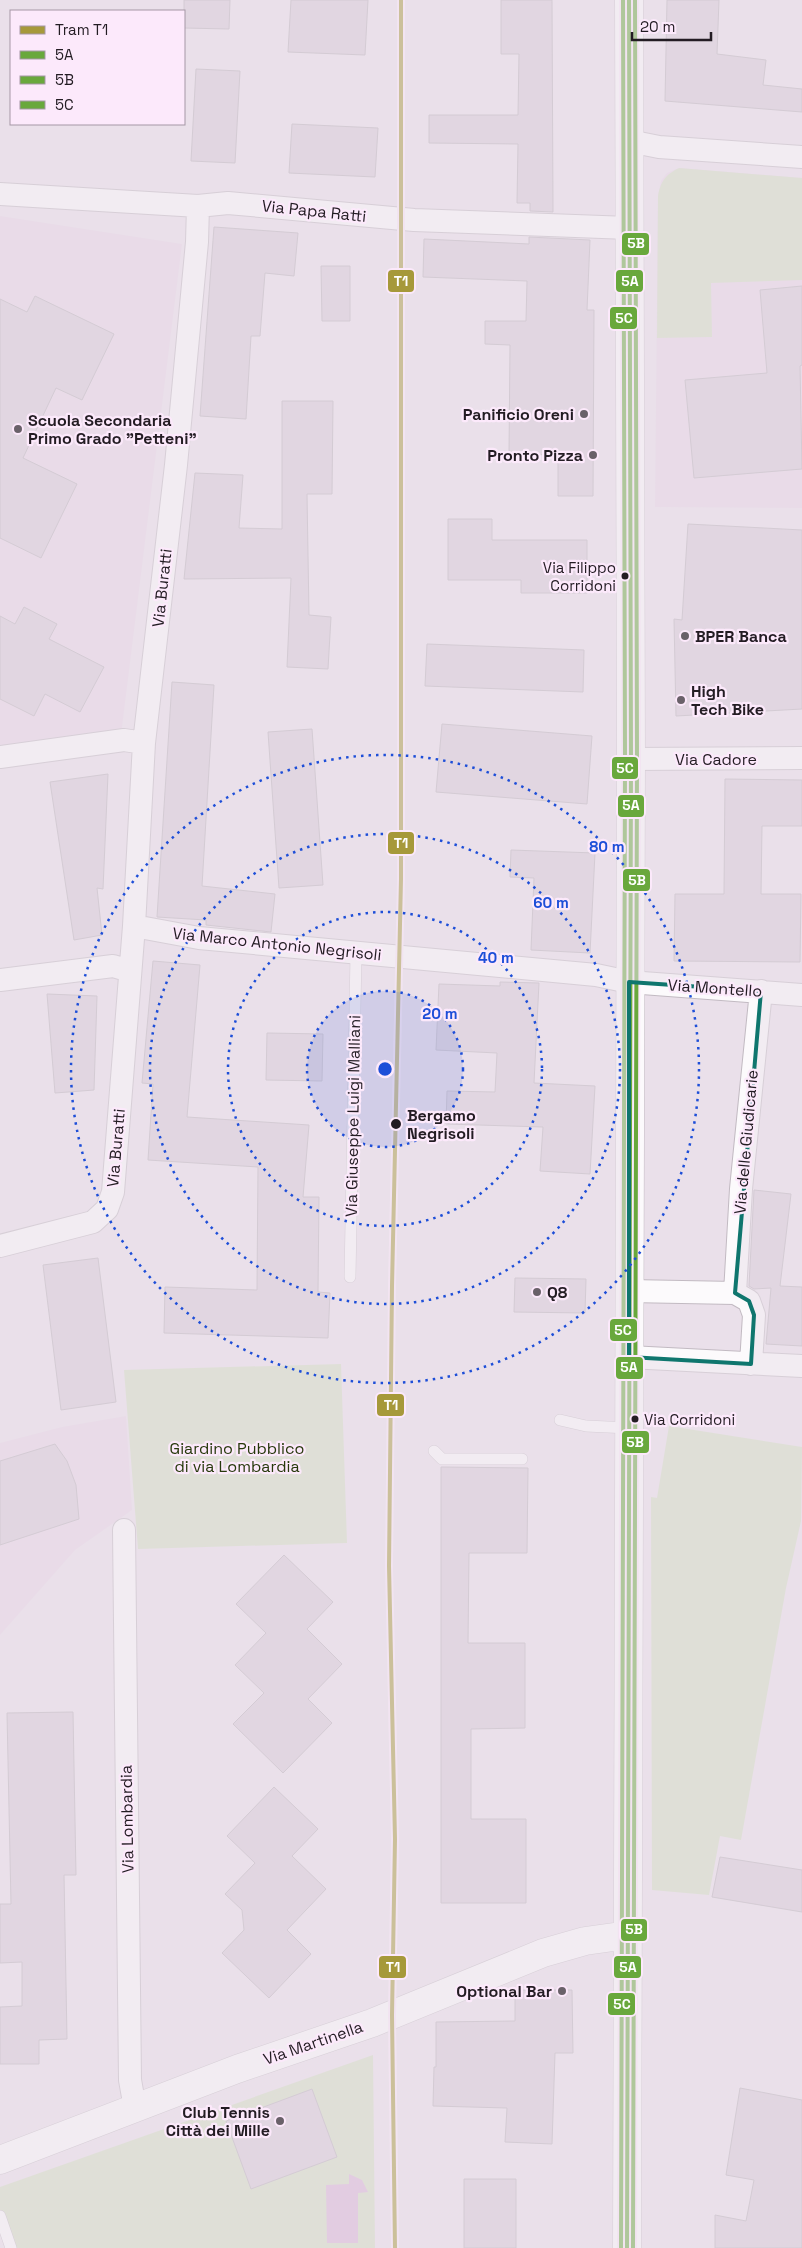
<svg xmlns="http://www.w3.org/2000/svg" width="802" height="2248" font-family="'Space Grotesk',sans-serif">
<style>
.built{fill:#e8d6e7}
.green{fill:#d3dec2}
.water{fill:#dab3d8}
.building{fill:#d7c9d7;stroke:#bab2ba}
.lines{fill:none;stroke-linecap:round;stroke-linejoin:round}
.service-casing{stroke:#c2bac2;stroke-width:12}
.minor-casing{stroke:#c2bac2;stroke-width:24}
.tertiary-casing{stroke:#c2bac2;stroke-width:29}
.service{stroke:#fcfafc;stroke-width:11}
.minor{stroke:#fcfafc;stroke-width:22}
.tertiary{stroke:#fcfafc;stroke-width:28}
.bus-1-casing{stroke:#fce9fb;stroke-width:8}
.bus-2-casing{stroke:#fce9fb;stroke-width:8}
.bus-3-casing{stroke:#fce9fb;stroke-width:8}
.bus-1{stroke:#69a83c;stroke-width:4}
.bus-2{stroke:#69a83c;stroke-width:4}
.bus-3{stroke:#69a83c;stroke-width:4}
.tram-1-casing{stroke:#fce9fb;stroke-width:8}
.tram-1{stroke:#a6993a;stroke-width:4}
.marked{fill:none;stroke:#0f766e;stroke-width:4;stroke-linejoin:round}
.ring{fill:none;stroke:#1d4ed8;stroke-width:2.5;stroke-dasharray:2.5 5}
.poi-dot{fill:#696169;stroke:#fce9fb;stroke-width:2}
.bus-dot{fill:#231c23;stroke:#fce9fb;stroke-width:2}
.labels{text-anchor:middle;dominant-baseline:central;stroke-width:4.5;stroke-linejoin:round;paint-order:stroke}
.bus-label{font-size:15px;fill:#231c23;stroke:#fce9fb;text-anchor:end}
.street-label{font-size:16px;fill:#231c23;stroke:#fce9fb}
.poi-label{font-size:16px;font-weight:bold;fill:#231c23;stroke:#fce9fb;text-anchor:end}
.stop-label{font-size:16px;font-weight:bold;fill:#231c23;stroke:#fce9fb;text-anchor:start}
.park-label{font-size:16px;fill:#27390c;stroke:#fce9fb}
.centre{fill:#1d4ed8;stroke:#fce9fb;stroke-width:2.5}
.ring-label{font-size:15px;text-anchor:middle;font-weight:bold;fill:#1d4ed8;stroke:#fce9fb;stroke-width:4.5;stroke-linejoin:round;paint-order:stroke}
.line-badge{stroke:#fce9fb;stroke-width:2}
.badge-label{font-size:14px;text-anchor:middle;font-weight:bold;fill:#fff}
</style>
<rect width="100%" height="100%" fill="#eae0ea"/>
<!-- built -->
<path class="built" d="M 679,168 L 802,178 L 802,508 L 655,507 L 658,196 L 661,181 L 667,173 Z
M 0,216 L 182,244 L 121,735 L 0,748 Z
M 126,1416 L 132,1510 L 75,1550 L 0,1635 L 0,1443 L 62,1427 Z"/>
<!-- green -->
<path class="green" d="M 679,168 L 802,178 L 802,280 L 711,283 L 712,337 L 657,338 L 658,196 C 661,181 665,175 679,168 Z
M 341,1364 L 347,1543 L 138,1549 L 124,1370 Z
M 669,1426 L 802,1447 L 801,1521 L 786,1588 L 741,1840 L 720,1836 L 709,1895 L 652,1890 L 651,1497 L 797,1520 L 657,1498 Z
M 373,2055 L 375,2248 L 7,2248 L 0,2227 L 0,2187 Z"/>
<!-- water -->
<path class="water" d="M 349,2174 L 362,2180 L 368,2192 L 358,2193 L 358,2243 L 327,2243 L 326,2185 L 349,2184 Z"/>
<!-- building -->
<path class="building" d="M 184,0 L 230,0 L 229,29 L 184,28 Z
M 291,0 L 368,0 L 365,55 L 288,52 Z
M 501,0 L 552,0 L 553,212 L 530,211 L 530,203 L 517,203 L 518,144 L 429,143 L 429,115 L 518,115 L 519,54 L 501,54 Z
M 667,0 L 719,0 L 717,54 L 766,60 L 763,85 L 802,89 L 802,112 L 665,101 Z
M 196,69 L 240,71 L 235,163 L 191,161 Z
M 292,124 L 378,128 L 375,177 L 289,173 Z
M 214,227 L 298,233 L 294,276 L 265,273 L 260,336 L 251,336 L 246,419 L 200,416 Z
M 529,237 L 590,240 L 587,310 L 594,310 L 593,496 L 558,496 L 558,455 L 509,454 L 510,345 L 485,344 L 485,321 L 526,321 L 527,281 L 423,277 L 424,239 L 529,244 Z
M 321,266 L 350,266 L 350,321 L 322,321 Z
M 802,286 L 802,365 L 800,366 L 802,469 L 694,478 L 685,380 L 767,373 L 760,290 Z
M 35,296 L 114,334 L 82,400 L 56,388 L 23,458 L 77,484 L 41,558 L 0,538 L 0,299 L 27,312 Z
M 282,401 L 333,401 L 332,494 L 307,494 L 309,615 L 331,617 L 328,669 L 287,667 L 291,578 L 184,579 L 195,473 L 243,475 L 239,528 L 282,529 Z
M 448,519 L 492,519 L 492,540 L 587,540 L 587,593 L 521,593 L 521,580 L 448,580 Z
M 688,524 L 802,530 L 802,709 L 676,716 L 674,619 L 682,620 Z
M 24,607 L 57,624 L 49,639 L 104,667 L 80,712 L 45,694 L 34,716 L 0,699 L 0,616 L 15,624 Z
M 427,644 L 584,650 L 583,692 L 425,686 Z
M 172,682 L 214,685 L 202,886 L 275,894 L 271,932 L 206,925 L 206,920 L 157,917 Z
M 442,724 L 592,736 L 587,804 L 436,792 Z
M 312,729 L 323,885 L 279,888 L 268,732 Z
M 108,774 L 103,889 L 97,888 L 102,935 L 74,940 L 50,782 Z
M 725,779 L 802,780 L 802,826 L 762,826 L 761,894 L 801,894 L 800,962 L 674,961 L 675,894 L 724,894 Z
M 511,850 L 595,853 L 590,953 L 531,950 L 534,878 L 510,877 Z
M 153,961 L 200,965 L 187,1117 L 309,1125 L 303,1197 L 319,1197 L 318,1292 L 330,1293 L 328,1338 L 164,1333 L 165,1287 L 257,1290 L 258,1167 L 148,1160 L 153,1084 L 142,1083 Z
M 500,982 L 539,983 L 534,1083 L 595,1086 L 590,1174 L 540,1171 L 543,1127 L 446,1124 L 447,1091 L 495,1092 L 497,1053 L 436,1050 L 439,984 L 500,986 Z
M 47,994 L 97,996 L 94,1090 L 55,1093 Z
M 267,1033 L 323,1034 L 322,1081 L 266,1080 Z
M 754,1190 L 791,1194 L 780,1286 L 802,1287 L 802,1346 L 766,1344 L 771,1288 L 754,1289 L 749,1286 Z
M 98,1258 L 116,1402 L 61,1410 L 43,1265 Z
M 515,1278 L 586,1279 L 585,1313 L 514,1312 Z
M 55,1444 L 67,1461 L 76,1485 L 79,1519 L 0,1545 L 0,1461 Z
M 441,1467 L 528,1468 L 527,1553 L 469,1553 L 468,1643 L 525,1643 L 525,1728 L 471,1729 L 471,1819 L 526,1819 L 526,1903 L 441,1903 Z
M 284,1555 L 333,1602 L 307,1629 L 342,1664 L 308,1699 L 332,1723 L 283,1773 L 233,1724 L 264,1693 L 235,1665 L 266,1633 L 236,1604 Z
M 73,1712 L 76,1875 L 64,1875 L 67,2039 L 39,2040 L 39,2064 L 0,2064 L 0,2007 L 22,2006 L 22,1962 L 0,1963 L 0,1904 L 11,1904 L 7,1713 Z
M 274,1787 L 318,1829 L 292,1856 L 326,1889 L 287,1930 L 311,1954 L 269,1998 L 222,1953 L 244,1930 L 242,1910 L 225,1894 L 255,1863 L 227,1836 Z
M 720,1857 L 802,1870 L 802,1912 L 712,1897 Z
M 515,1990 L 572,1990 L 573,2053 L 555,2053 L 552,2144 L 505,2142 L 507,2108 L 433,2106 L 434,2067 L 436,2067 L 436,2022 L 515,2021 Z
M 740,2088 L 802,2100 L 802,2248 L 715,2248 L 715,2215 L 746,2221 L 754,2180 L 726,2175 Z
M 312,2089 L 337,2157 L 251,2189 L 226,2121 Z
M 464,2179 L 516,2179 L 516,2248 L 464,2248 Z"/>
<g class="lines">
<defs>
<path id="service" d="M 350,1277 L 356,954
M 560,1420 L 586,1426 L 629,1428
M 434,1451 L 442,1459 L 522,1459
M 0,2216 L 11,2248"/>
<path id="minor" d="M 629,141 L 659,147 L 802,157
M 0,194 L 198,206 L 228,203 L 414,220 L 629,228
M 0,757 L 124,740 L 144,743
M 631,759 L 802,758
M 134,926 L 199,938 L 596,975 L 629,982 L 802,995
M 0,980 L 113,966 L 130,971
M 0,1246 L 93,1222 L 107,1209 L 113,1192 L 134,926 L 144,743 L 176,465 L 197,242 L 198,206
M 629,1291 L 735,1293 L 749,1301 L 754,1315 L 751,1364
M 735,1293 L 741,1189 L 761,991
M 629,1357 L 802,1366
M 124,1530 L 130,2080 L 135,2108"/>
<path id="tertiary" d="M 0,2160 L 237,2069 L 372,2023 L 543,1953 L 585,1941 L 628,1935
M 627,2248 L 631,759 L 629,0"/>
</defs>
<!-- service casing -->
<use href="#service" class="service-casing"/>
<!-- minor casing -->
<use href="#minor" class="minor-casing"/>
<!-- tertiary casing -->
<use href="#tertiary" class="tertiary-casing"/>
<!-- service -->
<use href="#service" class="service"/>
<!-- minor -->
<use href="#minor" class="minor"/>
<!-- tertiary -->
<use href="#tertiary" class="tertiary"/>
<defs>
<path id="bus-1" d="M 627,2248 L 631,759 L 629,0"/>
<path id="bus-2" d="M 633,2248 L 637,759 L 635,0"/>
<path id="bus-3" d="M 621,2248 L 625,759 L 623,0"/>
</defs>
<!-- bus-1 casing -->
<use href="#bus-1" class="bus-1-casing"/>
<!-- bus-2 casing -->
<use href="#bus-2" class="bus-2-casing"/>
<!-- bus-3 casing -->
<use href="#bus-3" class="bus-3-casing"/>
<!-- bus-1 -->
<use href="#bus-1" class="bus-1"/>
<!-- bus-2 -->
<use href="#bus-2" class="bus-2"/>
<!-- bus-3 -->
<use href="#bus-3" class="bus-3"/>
<defs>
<path id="tram-1" d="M 395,2248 L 392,2015 L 395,1839 L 389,1566 L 392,1286 L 401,879 L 401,0"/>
</defs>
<!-- tram-1 casing -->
<use href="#tram-1" class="tram-1-casing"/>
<!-- tram-1 -->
<use href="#tram-1" class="tram-1"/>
</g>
<!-- marked area -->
<path d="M0 0H802V2248H0ZM 629,982 L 761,991 L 735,1293 L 749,1301 L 754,1315 L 751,1364 L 629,1357 Z" fill="#eae0ea" fill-opacity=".55" fill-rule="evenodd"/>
<path class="marked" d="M 629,982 L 761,991 L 735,1293 L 749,1301 L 754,1315 L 751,1364 L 629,1357 Z"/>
<!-- distance rings -->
<circle cx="385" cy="1069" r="78" fill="#1d4ed8" fill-opacity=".12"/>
<g class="ring">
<circle cx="385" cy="1069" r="78"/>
<circle cx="385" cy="1069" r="157"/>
<circle cx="385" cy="1069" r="235"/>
<circle cx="385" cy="1069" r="314"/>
</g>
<!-- markers -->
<g class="poi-dot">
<circle cx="584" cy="414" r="5"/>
<circle cx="18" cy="429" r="5"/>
<circle cx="593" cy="455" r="5"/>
<circle cx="685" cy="636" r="5"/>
<circle cx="681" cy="700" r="5"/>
<circle cx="537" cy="1292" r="5"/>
<circle cx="562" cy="1991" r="5"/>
<circle cx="280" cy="2121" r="5"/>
</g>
<g class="bus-dot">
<circle cx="625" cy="576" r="4.5"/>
<circle cx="396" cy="1124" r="6"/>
<circle cx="635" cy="1419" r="4.5"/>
</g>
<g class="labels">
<!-- bus labels -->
<g class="bus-label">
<text x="616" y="567">Via Filippo<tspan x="616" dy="18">Corridoni</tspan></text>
<text x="644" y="1419" text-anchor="start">Via Corridoni</text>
</g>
<!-- street labels -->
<g class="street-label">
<text transform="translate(314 211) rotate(6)">Via Papa Ratti</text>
<text transform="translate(162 588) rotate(-84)">Via Buratti</text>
<text x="716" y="759">Via Cadore</text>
<text transform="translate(277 944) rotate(6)">Via Marco Antonio Negrisoli</text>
<text transform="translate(715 988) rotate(4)">Via Montello</text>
<text transform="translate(353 1116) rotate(-89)">Via Giuseppe Luigi Malliani</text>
<text transform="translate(746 1142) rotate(-85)">Via delle Giudicarie</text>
<text transform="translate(116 1148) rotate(-85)">Via Buratti</text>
<text transform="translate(127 1819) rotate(-91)">Via Lombardia</text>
<text transform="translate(313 2043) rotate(-19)">Via Martinella</text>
</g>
<!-- poi labels -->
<g class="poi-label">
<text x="574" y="414">Panificio Oreni</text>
<text x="28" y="420" text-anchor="start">Scuola Secondaria<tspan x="28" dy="18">Primo Grado "Petteni"</tspan></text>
<text x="583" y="455">Pronto Pizza</text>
<text x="695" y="636" text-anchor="start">BPER Banca</text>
<text x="691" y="691" text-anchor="start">High<tspan x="691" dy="18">Tech Bike</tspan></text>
<text x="547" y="1292" text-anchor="start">Q8</text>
<text x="552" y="1991">Optional Bar</text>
<text x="270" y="2112">Club Tennis<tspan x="270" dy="18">Città dei Mille</tspan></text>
</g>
<!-- stop labels -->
<g class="stop-label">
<text x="407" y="1115">Bergamo<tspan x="407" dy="18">Negrisoli</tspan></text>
</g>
<!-- park labels -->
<g class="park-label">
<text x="237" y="1448">Giardino Pubblico<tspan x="237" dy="18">di via Lombardia</tspan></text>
</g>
</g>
<circle cx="385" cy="1069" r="8" class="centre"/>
<g class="ring-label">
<text x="607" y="852">80 m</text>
<text x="551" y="908">60 m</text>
<text x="496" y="963">40 m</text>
<text x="440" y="1019">20 m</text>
</g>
<g class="line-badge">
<rect x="621" y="232" width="29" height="24" rx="5" fill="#69a83c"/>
<rect x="615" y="269" width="29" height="24" rx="5" fill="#69a83c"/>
<rect x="387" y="269" width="28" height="24" rx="5" fill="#a6993a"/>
<rect x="609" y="306" width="29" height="24" rx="5" fill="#69a83c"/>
<rect x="611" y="756" width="28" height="24" rx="5" fill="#69a83c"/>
<rect x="617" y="794" width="28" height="24" rx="5" fill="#69a83c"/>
<rect x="387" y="831" width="28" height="24" rx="5" fill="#a6993a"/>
<rect x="622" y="868" width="29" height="24" rx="5" fill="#69a83c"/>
<rect x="609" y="1318" width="29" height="24" rx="5" fill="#69a83c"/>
<rect x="615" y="1356" width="29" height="24" rx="5" fill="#69a83c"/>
<rect x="376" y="1393" width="29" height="24" rx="5" fill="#a6993a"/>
<rect x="621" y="1430" width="29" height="24" rx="5" fill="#69a83c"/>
<rect x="620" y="1918" width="28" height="24" rx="5" fill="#69a83c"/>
<rect x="378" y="1955" width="29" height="24" rx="5" fill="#a6993a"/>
<rect x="613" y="1955" width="29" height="24" rx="5" fill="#69a83c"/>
<rect x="607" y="1992" width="29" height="24" rx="5" fill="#69a83c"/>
</g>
<g class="badge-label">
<text x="636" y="248">5B</text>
<text x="630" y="286">5A</text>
<text x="401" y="286">T1</text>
<text x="624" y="323">5C</text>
<text x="625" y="773">5C</text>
<text x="631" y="810">5A</text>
<text x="401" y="848">T1</text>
<text x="637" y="885">5B</text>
<text x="623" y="1335">5C</text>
<text x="629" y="1372">5A</text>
<text x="391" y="1410">T1</text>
<text x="635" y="1447">5B</text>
<text x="634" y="1934">5B</text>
<text x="393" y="1972">T1</text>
<text x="628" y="1972">5A</text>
<text x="622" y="2009">5C</text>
</g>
<!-- legend -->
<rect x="10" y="10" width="175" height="115" fill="#fce9fb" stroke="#a597a5"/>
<rect x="20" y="26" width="25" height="8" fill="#a6993a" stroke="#a597a5"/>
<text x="55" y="35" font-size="15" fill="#231c23">Tram T1</text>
<rect x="20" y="51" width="25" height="8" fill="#69a83c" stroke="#a597a5"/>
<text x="55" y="60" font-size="15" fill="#231c23">5A</text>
<rect x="20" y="76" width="25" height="8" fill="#69a83c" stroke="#a597a5"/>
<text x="55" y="85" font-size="15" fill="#231c23">5B</text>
<rect x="20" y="101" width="25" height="8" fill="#69a83c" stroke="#a597a5"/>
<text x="55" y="110" font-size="15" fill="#231c23">5C</text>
<!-- scale -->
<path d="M632 32v8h79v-8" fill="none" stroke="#231c23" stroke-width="2.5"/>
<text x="640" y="32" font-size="15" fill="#231c23" stroke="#fce9fb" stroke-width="4" paint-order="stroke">20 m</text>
</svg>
